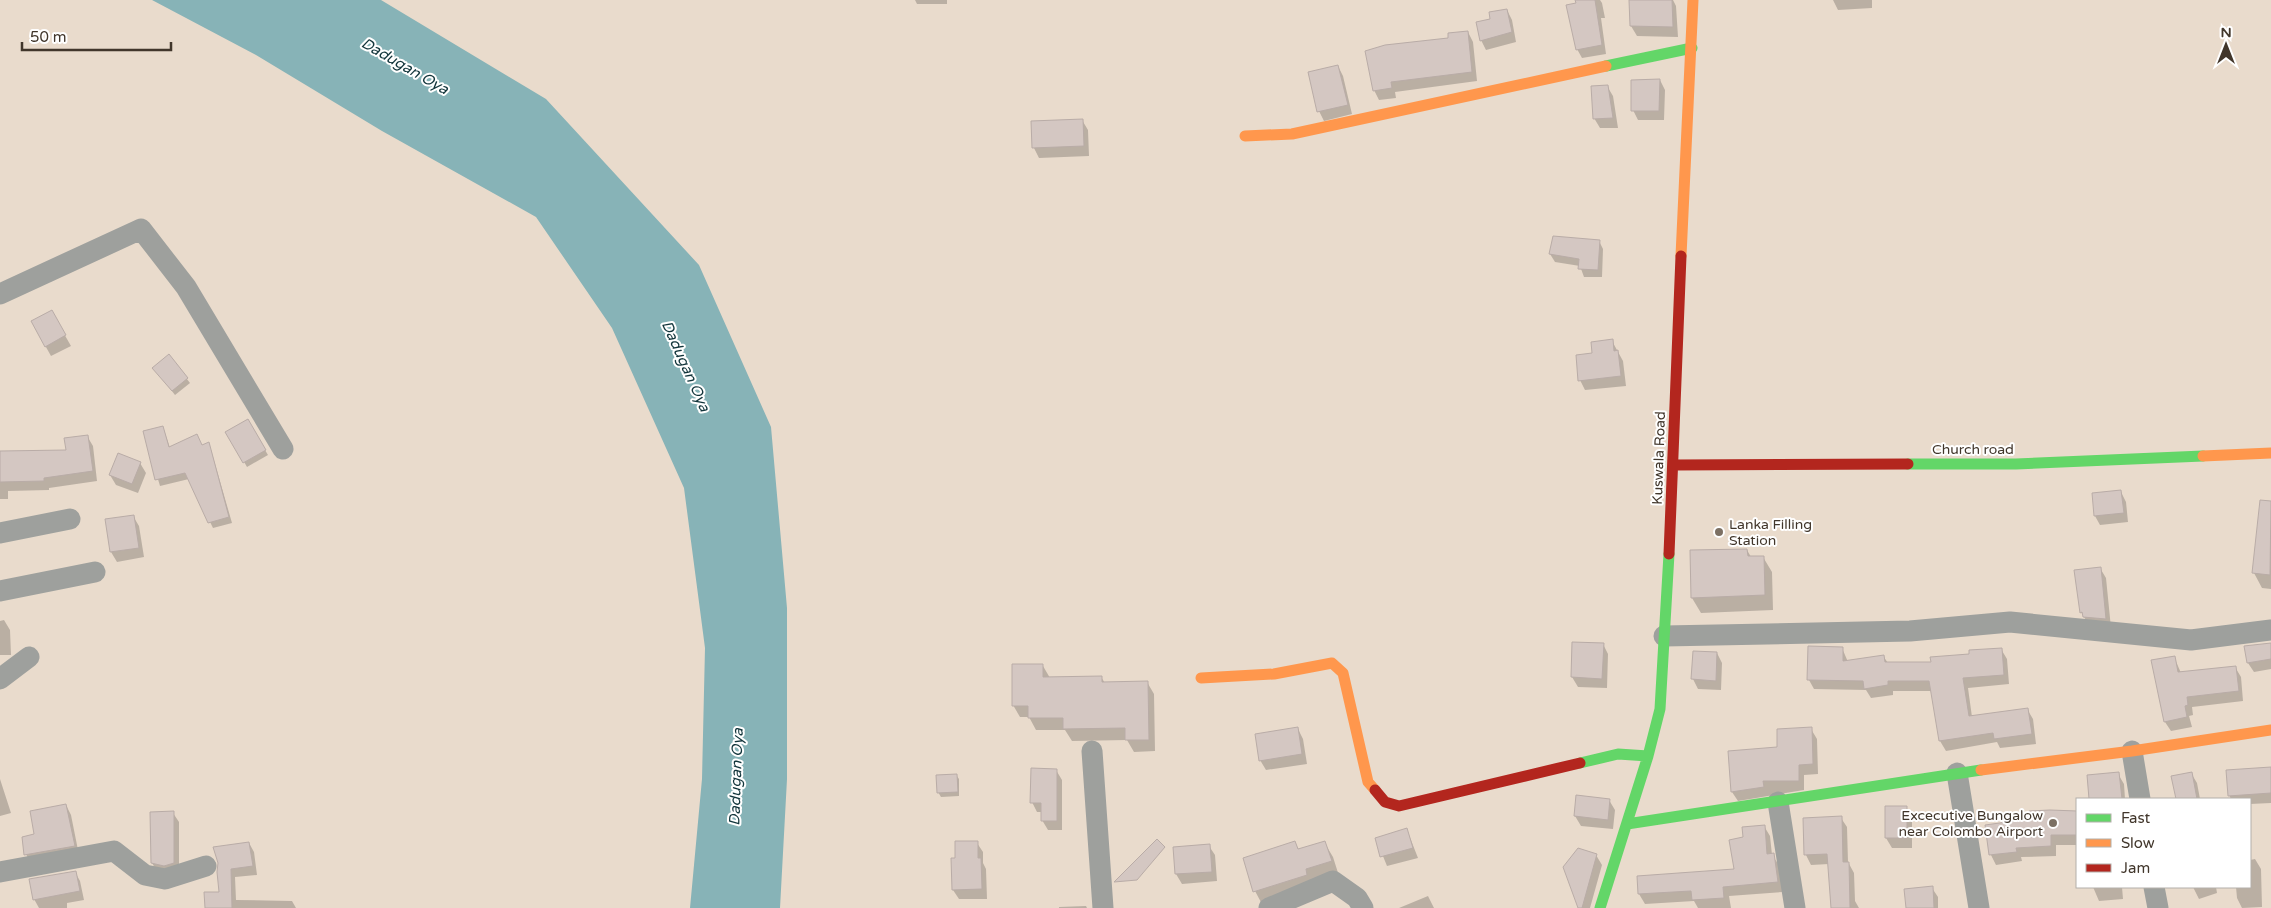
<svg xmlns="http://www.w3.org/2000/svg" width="2271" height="908" font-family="'Varela Round',sans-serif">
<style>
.water{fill:#87b3b7}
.shadow{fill:#0003}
.building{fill:#d4c7c2;stroke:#b9aca7}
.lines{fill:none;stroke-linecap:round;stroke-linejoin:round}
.street{stroke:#9ea09d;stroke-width:21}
.fast{stroke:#63d668;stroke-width:11}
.slow{stroke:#ff974d;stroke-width:11}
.jam{stroke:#b3261e;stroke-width:11}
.poi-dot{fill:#7c7063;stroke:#fff;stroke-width:2}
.labels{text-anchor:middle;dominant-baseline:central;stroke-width:4;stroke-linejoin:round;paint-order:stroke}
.street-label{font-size:14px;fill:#41362b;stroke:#fff}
.poi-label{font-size:14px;fill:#41362b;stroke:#fff;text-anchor:start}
.water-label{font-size:15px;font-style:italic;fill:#12353b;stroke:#fff}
</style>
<rect width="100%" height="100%" fill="#e9dbcc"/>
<!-- water -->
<path class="water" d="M 152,0 L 381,0 L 546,99 L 699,265 L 771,427 L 787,608 L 787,779 L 780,908 L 690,908 L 702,779 L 705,648 L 684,488 L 612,328 L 536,217 L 382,131 L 256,55 Z"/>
<!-- shadow -->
<path class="shadow" d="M 915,0 L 947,0 L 947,4 L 917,4 Z
M 1576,0 L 1600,0 L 1602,3 L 1605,18 L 1601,18 L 1606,54 L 1582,58 L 1577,49 Z
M 1630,0 L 1673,0 L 1676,6 L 1678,37 L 1637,36 L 1631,26 Z
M 1833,0 L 1872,0 L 1872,8 L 1838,10 Z
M 1507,10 L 1512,20 L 1516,42 L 1486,50 L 1481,40 L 1492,20 Z
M 1468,32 L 1473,42 L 1477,81 L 1395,92 L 1396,98 L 1379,100 L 1374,90 L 1450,39 Z
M 1338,66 L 1343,76 L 1352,114 L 1324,121 L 1319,111 Z
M 1660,80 L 1665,90 L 1664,120 L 1638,120 L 1633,110 Z
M 1607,86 L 1613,96 L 1618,128 L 1600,128 L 1594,118 Z
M 1082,120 L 1088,130 L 1089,156 L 1039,158 L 1034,148 Z
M 1599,241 L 1603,249 L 1602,277 L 1584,277 L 1580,266 L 1555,262 L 1550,254 Z
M 51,311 L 71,346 L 51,356 L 32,322 Z
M 1612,341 L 1623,361 L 1626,386 L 1585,390 L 1580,380 L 1594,354 Z
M 169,356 L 190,383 L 175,395 L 157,372 Z
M 247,420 L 268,455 L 247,467 L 227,432 Z
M 163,427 L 170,448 L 202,447 L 209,443 L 232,523 L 213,528 L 189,479 L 160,486 L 144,432 Z
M 87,436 L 93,446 L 97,481 L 49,488 L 49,490 L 8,491 L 8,499 L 0,499 L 0,453 L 67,451 Z
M 140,463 L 146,473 L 138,493 L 116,485 L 110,475 Z
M 2121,492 L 2126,502 L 2128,522 L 2100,525 L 2095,516 Z
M 133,516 L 139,526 L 144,557 L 117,562 L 111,552 Z
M 2258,529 L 2271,530 L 2271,589 L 2262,588 L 2254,573 Z
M 1747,550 L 1751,557 L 1763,557 L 1772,572 L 1773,610 L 1701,613 L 1692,598 L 1692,551 Z
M 2100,568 L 2106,578 L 2111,628 L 2087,622 L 2081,612 Z
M 4,620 L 10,630 L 11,655 L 0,655 L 0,621 Z
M 2271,643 L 2271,669 L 2254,672 L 2248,663 Z
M 1603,644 L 1608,654 L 1607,688 L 1578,687 L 1572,677 Z
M 1842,648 L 1848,662 L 1883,656 L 1888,663 L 1932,663 L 2001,649 L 2007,659 L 2009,684 L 1968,688 L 1972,717 L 2027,709 L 2033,719 L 2036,744 L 2000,748 L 1997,742 L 1946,751 L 1940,741 L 1932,691 L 1893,691 L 1893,695 L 1871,698 L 1866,690 L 1814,689 L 1809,680 Z
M 1717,653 L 1722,663 L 1721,690 L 1698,689 L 1693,679 Z
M 2174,657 L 2181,673 L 2235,667 L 2241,677 L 2243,701 L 2192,707 L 2193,715 L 2189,716 L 2192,727 L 2171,731 L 2165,722 Z
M 1043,666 L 1050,678 L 1101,677 L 1105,683 L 1147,682 L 1154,694 L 1155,751 L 1134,752 L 1127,740 L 1072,741 L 1065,730 L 1036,730 L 1029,717 L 1020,717 L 1013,705 Z
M 1298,729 L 1303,739 L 1307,764 L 1266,770 L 1260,760 Z
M 1811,729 L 1817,739 L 1818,774 L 1804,775 L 1804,790 L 1738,801 L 1732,792 L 1779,749 Z
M 2271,767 L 2271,803 L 2250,804 L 2250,799 L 2231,799 L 2229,795 Z
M 1056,770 L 1062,780 L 1062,830 L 1048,830 L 1042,820 L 1042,812 L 1037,812 L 1032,802 Z
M 2191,773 L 2197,783 L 2200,799 L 2177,799 L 2173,777 Z
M 2118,774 L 2124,784 L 2125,799 L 2091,799 L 2089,776 Z
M 956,775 L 959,779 L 959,796 L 941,797 L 938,792 Z
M 0,779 L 11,813 L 0,816 Z
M 1609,800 L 1615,810 L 1613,829 L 1581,826 L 1575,816 Z
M 66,805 L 71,815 L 79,855 L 31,864 L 26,854 L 36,835 Z
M 1886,808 L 1906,808 L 1912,817 L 1912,848 L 1892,848 L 1886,838 Z
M 2030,812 L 2077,812 L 2077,845 L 2056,845 L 2056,856 L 2021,857 L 2022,861 L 1996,865 L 1991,855 L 2030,820 Z
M 173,813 L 179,822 L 179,873 L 158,873 L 152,863 Z
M 1841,818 L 1847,827 L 1848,862 L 1854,873 L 1855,901 L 1859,908 L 1831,908 L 1829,864 L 1811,865 L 1806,855 Z
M 1764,826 L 1770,836 L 1772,855 L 1779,865 L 1783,892 L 1729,896 L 1731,908 L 1698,908 L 1694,901 L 1645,904 L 1639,894 L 1736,871 L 1744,838 Z
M 1407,830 L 1418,858 L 1387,866 L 1376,839 Z
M 1324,842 L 1333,857 L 1339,876 L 1263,906 L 1255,891 L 1295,843 L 1299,850 Z
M 249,843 L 254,852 L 257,875 L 235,877 L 236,900 L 292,901 L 296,908 L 206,908 L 221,893 L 218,872 Z
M 977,843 L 983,852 L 983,863 L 986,869 L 987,899 L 959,899 L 953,890 L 956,859 Z
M 1209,846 L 1215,855 L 1217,881 L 1182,884 L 1176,874 L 1175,848 Z
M 1596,855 L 1602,865 L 1590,908 L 1579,908 Z
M 2255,859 L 2261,869 L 2262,907 L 2242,908 L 2237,898 L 2236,887 L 2250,887 L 2250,860 Z
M 75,872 L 80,881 L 84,900 L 67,903 L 67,908 L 39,908 L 34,899 Z
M 2093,887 L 2122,887 L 2123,899 L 2099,901 Z
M 2193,887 L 2216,887 L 2217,893 L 2199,899 Z
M 1932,888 L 1938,897 L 1938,908 L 1907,908 Z
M 1428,896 L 1434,908 L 1399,908 Z
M 1086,906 L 1087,908 L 1059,908 L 1059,907 Z"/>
<!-- building -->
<path class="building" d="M 1575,0 L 1595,0 L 1602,45 L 1576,50 L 1566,5 L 1576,3 Z
M 1629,0 L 1672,0 L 1673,27 L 1630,26 Z
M 1507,9 L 1512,32 L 1480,41 L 1476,22 L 1490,19 L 1489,12 Z
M 1468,31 L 1472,72 L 1391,82 L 1392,88 L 1373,91 L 1365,51 L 1385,45 L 1448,38 L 1448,33 Z
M 1338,65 L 1348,105 L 1317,112 L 1308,72 Z
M 1660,79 L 1659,111 L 1631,111 L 1631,80 Z
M 1608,85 L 1613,118 L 1593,119 L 1591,86 Z
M 1083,119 L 1084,146 L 1032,148 L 1031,121 Z
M 1553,236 L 1600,240 L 1598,270 L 1578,269 L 1579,259 L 1549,254 Z
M 52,310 L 66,335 L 45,347 L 31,321 Z
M 1613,339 L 1614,351 L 1618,350 L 1621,376 L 1578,381 L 1576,355 L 1592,353 L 1591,342 Z
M 169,354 L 188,378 L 172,391 L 152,368 Z
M 248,419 L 266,450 L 243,463 L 225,432 Z
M 163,426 L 169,447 L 197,434 L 202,445 L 209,442 L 229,517 L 208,523 L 185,473 L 155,480 L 143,431 Z
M 88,435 L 93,471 L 44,478 L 44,481 L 0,482 L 0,451 L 66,450 L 64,438 Z
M 118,453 L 141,462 L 132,484 L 109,475 Z
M 2121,490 L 2124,513 L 2094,516 L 2092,493 Z
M 2260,500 L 2271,501 L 2270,575 L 2252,573 Z
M 134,515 L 139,548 L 110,552 L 105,519 Z
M 1747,549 L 1748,556 L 1764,556 L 1765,595 L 1691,598 L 1690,550 Z
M 2101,567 L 2106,619 L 2083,617 L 2082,612 L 2080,613 L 2074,570 Z
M 1572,642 L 1604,643 L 1602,679 L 1571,677 Z
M 2271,643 L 2271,659 L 2247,663 L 2244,646 Z
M 1808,646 L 1843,647 L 1843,661 L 1884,655 L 1885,662 L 1931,662 L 1930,657 L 1969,654 L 1969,650 L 2002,648 L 2004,675 L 1963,678 L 1969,716 L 2028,708 L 2032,734 L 1994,739 L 1993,733 L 1939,741 L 1929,681 L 1888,681 L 1888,685 L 1864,689 L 1863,681 L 1807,680 Z
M 1693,651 L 1717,652 L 1716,681 L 1691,679 Z
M 2175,656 L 2178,672 L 2236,666 L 2239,691 L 2187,697 L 2188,705 L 2185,706 L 2187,717 L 2164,722 L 2151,660 Z
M 1012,664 L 1043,664 L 1043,677 L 1102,676 L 1102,682 L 1148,681 L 1149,740 L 1125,740 L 1125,728 L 1063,729 L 1063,718 L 1028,718 L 1028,706 L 1012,706 Z
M 1298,727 L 1302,754 L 1259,761 L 1255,734 Z
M 1812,727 L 1813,764 L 1799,765 L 1799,781 L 1763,781 L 1764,787 L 1731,792 L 1728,751 L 1777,747 L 1777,729 Z
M 2271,767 L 2271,793 L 2228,796 L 2226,770 Z
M 1031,768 L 1057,769 L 1057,821 L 1041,821 L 1041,803 L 1030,803 Z
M 2119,772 L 2122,799 L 2089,799 L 2087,775 Z
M 2192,772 L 2197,799 L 2176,799 L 2171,776 Z
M 957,774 L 958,792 L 937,793 L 936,775 Z
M 1576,795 L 1610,799 L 1608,820 L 1574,816 Z
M 66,804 L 75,846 L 24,855 L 22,837 L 34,834 L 30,811 Z
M 1885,806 L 1907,806 L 1907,838 L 1885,838 Z
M 2050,810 L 2077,811 L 2077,835 L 2051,835 L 2051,846 L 2016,848 L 2017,852 L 1989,855 L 1985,825 L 2029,819 L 2029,811 Z
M 174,811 L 174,863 L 164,866 L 151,863 L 150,812 Z
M 1842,816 L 1843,862 L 1849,862 L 1850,908 L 1831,908 L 1827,854 L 1804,855 L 1803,818 Z
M 1765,825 L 1767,854 L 1774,853 L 1778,882 L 1723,887 L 1724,898 L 1692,900 L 1691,891 L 1638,894 L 1637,876 L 1734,869 L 1729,840 L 1743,837 L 1742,827 Z
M 1407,828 L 1413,848 L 1380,857 L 1375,838 Z
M 1157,839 L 1165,847 L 1137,880 L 1114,882 Z
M 955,841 L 978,841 L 978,858 L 981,858 L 982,889 L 952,890 L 951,858 L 955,858 Z
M 1295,841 L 1298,849 L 1325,841 L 1332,861 L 1306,869 L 1307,875 L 1253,892 L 1243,858 Z
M 249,842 L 253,866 L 231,869 L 232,908 L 205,908 L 204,892 L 219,892 L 217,872 L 218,863 L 213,847 Z
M 1210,844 L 1212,872 L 1175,874 L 1173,847 Z
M 1578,848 L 1597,854 L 1582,908 L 1578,908 L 1563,867 Z
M 76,871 L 80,891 L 33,900 L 29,879 Z
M 1933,886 L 1934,908 L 1906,908 L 1904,889 Z"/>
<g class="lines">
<!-- street -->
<path class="street" d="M 0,294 L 141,229 L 186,287 L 283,449
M 0,533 L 70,519
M 0,591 L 95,572
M 1664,636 L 1910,631 L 2010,622 L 2191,640 L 2271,630
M 0,679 L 29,657
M 1092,751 L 1103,908
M 2132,751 L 2140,799
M 1957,773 L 1979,908
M 1778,802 L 1795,908
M 0,872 L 114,851 L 145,875 L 165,879 L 206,866
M 2154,887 L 2158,908
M 1269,908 L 1333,881 L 1357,898 L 1363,908"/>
<!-- fast -->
<path class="fast" d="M 1606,66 L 1692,48
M 1908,464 L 2016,464 L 2203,456
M 1580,763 L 1618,754 L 1648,756
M 1627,824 L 1981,770
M 1600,908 L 1648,756 L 1660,709 L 1669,554"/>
<!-- slow -->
<path class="slow" d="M 1245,136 L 1292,134 L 1606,66
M 1681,256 L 1693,0
M 2203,456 L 2271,453
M 1201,678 L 1274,674 L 1332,663 L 1343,673 L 1368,782 L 1375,790
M 1981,770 L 2132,751 L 2271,730"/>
<!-- jam -->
<path class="jam" d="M 1674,465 L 1908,464
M 1669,554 L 1681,256
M 1375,790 L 1385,802 L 1399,806 L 1580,763"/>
</g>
<!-- markers -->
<g class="poi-dot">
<circle cx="1719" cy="532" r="5"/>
<circle cx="2053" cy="823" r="5"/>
</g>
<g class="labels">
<!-- street labels -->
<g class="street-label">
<text x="1973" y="449">Church road</text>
<text transform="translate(1659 458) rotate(-88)">Kuswala Road</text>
</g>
<!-- poi labels -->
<g class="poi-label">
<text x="1729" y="524">Lanka Filling<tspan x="1729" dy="16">Station</tspan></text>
<text x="2043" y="815" text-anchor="end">Excecutive Bungalow<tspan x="2043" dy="16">near Colombo Airport</tspan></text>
</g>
<!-- water labels -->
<g class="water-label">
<text transform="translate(405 66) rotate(30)">Dadugan Oya</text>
<text transform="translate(686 366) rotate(66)">Dadugan Oya</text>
<text transform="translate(736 777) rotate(-88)">Dadugan Oya</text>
</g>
</g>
<!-- legend -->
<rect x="2076" y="798" width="175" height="90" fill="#ffffff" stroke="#b3afaa"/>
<rect x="2086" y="814" width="25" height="8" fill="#63d668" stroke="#b3afaa"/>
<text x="2121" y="823" font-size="15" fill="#41362b">Fast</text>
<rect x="2086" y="839" width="25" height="8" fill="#ff974d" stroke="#b3afaa"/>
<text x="2121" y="848" font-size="15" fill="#41362b">Slow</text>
<rect x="2086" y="864" width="25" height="8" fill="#b3261e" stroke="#b3afaa"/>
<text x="2121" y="873" font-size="15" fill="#41362b">Jam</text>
<!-- north arrow -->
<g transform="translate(2226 45)" stroke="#ffffff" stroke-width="4" paint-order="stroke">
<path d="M0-4L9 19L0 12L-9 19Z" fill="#41362b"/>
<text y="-8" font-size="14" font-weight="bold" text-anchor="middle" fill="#41362b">N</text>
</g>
<!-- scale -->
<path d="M22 42v8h149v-8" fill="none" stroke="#41362b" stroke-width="2.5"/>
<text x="30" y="42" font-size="15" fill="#41362b" stroke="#ffffff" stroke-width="4" paint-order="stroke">50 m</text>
</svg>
